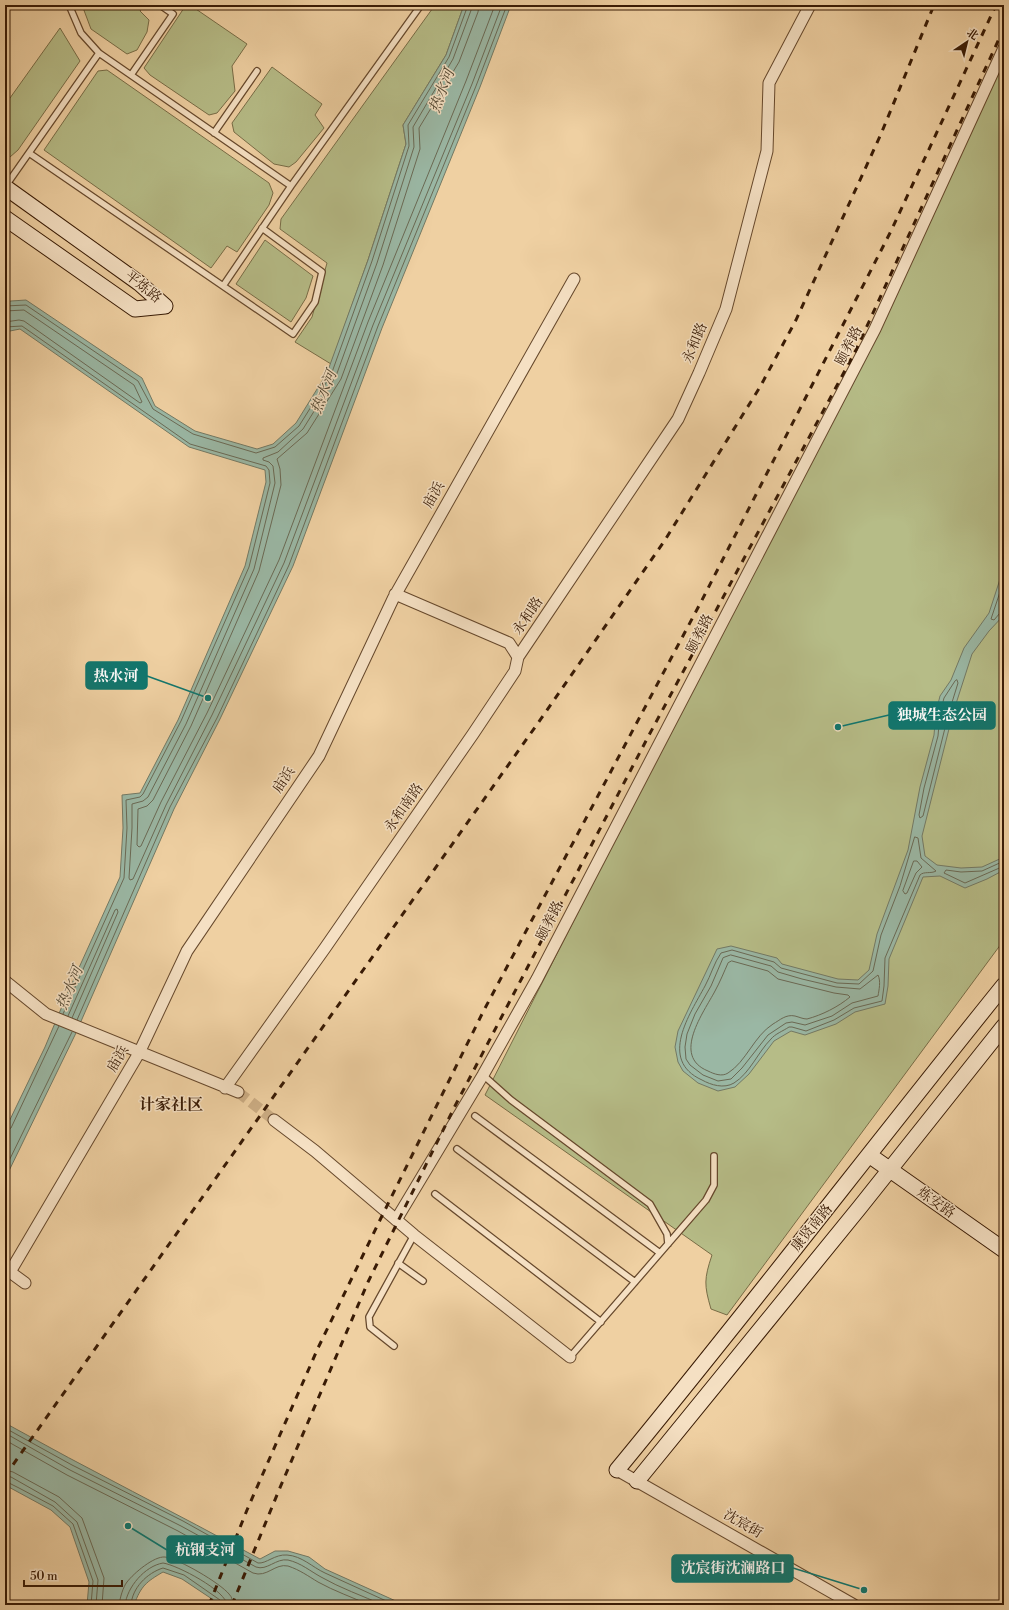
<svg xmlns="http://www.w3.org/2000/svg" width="1009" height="1610" font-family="'Libre Bodoni','Noto Serif SC',serif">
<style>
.green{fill:#b6bc87;stroke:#786c46}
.water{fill:#9ab7a4;stroke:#737964}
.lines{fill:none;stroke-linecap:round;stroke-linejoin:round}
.shore{stroke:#6a6954;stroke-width:1}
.street-tunnel{stroke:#cbac83;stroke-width:11;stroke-dasharray:11 5.5;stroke-linecap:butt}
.lane-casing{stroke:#66482c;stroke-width:8}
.street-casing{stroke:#66482c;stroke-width:13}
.secondary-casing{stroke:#391b05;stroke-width:17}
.lane{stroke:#f5e0c3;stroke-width:5.5}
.street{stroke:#f5e0c3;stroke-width:11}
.secondary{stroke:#f5e0c3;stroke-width:15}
.rail{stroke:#391b05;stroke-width:3;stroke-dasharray:7 7;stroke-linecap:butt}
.labels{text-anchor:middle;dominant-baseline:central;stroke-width:3;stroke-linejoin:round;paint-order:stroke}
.street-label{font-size:14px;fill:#391b05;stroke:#f5e0c3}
.water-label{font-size:15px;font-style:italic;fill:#564a35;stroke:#f5e0c3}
.quarter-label{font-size:16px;font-weight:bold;fill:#391b05;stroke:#f5e0c3}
.leader{fill:none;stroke:#0f766e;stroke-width:1.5}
.callout-dot{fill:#0f766e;stroke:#f5e0c3;stroke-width:1.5}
.callout{fill:#0f766e;stroke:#0f766e;stroke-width:1.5}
.callout-label{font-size:15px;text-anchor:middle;font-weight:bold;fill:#fff}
</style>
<rect width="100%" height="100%" fill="#efd0a2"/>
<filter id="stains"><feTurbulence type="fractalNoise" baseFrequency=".005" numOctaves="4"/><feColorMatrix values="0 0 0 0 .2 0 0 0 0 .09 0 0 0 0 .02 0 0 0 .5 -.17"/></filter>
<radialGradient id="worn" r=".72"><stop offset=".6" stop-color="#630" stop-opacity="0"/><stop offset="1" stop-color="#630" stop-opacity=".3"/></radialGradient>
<!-- green -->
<path class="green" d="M 82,5 L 144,5 L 140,11 L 149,20 L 147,32 L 137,50 L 127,54 L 91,29 Z
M 186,5 L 190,5 L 247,44 L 232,66 L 235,91 L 217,113 L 209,115 L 150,75 L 144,68 Z
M 435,5 L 464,5 L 446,55 L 403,125 L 406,144 L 368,260 L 331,364 L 295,342 L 312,317 L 327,263 L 280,229 L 281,219 Z
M 60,28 L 80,61 L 18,150 L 10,157 L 5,155 L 5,105 Z
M 1004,53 L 1004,940 L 727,1315 L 711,1309 C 704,1285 704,1279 712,1255 L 485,1095 L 762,551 Z
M 272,67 L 322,104 L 315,115 L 324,128 L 296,162 L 289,167 L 274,164 L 234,132 L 232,123 Z
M 107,70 L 269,183 L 273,193 L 269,205 L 237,252 L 227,246 L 211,268 L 44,150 L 98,71 Z
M 265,240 L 313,276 L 306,298 L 291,322 L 236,284 Z"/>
<!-- water -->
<path class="water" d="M 464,5 L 511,5 L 480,87 L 382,328 L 293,566 L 220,719 L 174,809 L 75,1035 L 5,1179 L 5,1130 L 45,1047 L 68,992 L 120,877 L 123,828 L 122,795 L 140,793 L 178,720 L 245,566 L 266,482 L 265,470 L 189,447 L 20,329 L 5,332 L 5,303 L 11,301 L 26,300 L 142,378 L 155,406 L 195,431 L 257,449 L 273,444 L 296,423 L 327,373 L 368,260 L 406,144 L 403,125 L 446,55 Z
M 1004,567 L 1004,615 L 989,631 L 972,654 L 953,713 L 922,836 L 925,856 L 937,865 L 961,868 L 982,867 L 1004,857 L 1004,870 L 987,879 L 965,888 L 940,876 L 923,877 L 889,959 L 888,986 L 885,1004 L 855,1012 L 836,1024 L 805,1035 L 791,1031 L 774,1041 L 749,1074 L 735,1087 L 718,1091 L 698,1083 L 683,1071 L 678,1062 L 675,1047 L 678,1031 L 717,949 L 731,946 L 777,958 L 782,964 L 838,979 L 858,980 L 869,970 L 877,934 L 908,850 L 920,787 L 934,735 L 936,712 L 940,696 L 951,680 L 964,648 L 989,613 Z
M 5,1423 C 89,1470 176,1513 260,1559 L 275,1551 L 288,1551 L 309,1557 L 325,1569 L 398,1602 L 402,1605 L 221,1605 L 182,1579 L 163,1572 C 146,1582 141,1586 134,1605 L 87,1605 L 89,1582 L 70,1527 L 51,1510 L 5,1485 Z"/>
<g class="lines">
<!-- shore -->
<path class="shore" d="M 473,5 L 453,59 L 413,127 L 414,147 L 377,263 L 336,376 L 303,429 L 278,452 L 263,458 L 263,460 L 269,462 L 273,466 L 275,483 L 254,569 L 186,724 L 148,797 L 143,801 L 132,804 L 132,828 L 129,878 L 130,880 L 133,879 L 166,805 L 212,715 L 284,563 L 373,325 L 472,84 L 502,5
M 479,5 L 478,12 L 459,62 L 419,128 L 420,149 L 383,265 L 341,379 L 307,433 L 277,459 L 280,469 L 281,485 L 259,571 L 191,726 L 153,800 L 147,806 L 138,809 L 137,845 L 139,847 L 141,846 L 161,802 L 207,713 L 279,560 L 368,322 L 466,81 L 495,5
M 5,306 L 26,305 L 138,381 L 153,409 L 193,434 L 256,453 L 275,447 L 299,426 L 331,375 L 372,261 L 409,146 L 408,125 L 449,57 L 468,5
M 5,311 L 24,310 L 134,385 L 142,402 L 140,403 L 24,321 L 19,320 L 5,322
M 5,327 L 22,326 L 190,444 L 266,466 L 269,470 L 270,483 L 249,567 L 181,721 L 143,794 L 140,797 L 126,800 L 127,828 L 124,878 L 63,1014
M 1004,580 L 991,619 L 994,620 L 1000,613 L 1004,613
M 957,680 L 958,683 L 949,712 L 923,816 L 920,818 L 919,815 L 924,788 L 938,736 L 940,713 L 944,698 L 955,681 Z
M 915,837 L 918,838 L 921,858 L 936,871 C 931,874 924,871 920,875 L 885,958 L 884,986 L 882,1001 L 854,1008 L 834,1020 L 806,1031 L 792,1027 L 789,1027 C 783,1031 775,1034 771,1039 C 758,1052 750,1073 734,1083 C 724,1089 711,1085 702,1080 C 658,1060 690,1014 705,986 C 711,975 714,963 721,953 L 732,950 L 774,962 L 781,968 L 837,983 L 859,984 L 873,971 L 881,935 L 900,886 Z
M 914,861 L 917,861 L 922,867 L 916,873 L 907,893 L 905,894 L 903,891 Z
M 1004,861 L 982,871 L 961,872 L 946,870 L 944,873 L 965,883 L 1004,866
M 731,955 L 771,966 L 778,972 L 802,979 L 836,987 L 860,989 L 878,975 C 881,981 879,990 878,996 L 852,1003 L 832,1016 L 805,1025 L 792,1022 L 786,1023 L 768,1035 L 742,1068 L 731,1079 L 718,1081 L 703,1075 L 690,1065 L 686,1059 L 685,1047 L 687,1034 L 695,1014 L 711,986 L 723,958 Z
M 732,961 L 768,971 L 778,979 L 834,993 L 848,995 L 850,997 C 838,1007 822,1015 807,1019 C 803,1019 799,1017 795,1016 C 786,1014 780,1020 773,1024 C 754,1036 746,1062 728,1073 C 722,1077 714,1074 708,1071 C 671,1056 704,1012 715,991 C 720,982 724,972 728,963 Z
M 68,1016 L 115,910 L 117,909 L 118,912 L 72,1018
M 77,1020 L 170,807 L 217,718 L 289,565 L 378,326 L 476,86 L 507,5
M 5,1131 L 11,1128 L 59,1026
M 5,1169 L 72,1032
M 5,1428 L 72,1465 L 183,1521 L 258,1563 C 266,1564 275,1554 287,1555 C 302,1556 312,1567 325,1573 C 348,1584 372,1594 395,1605
M 5,1433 L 70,1470 L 181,1526 L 256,1567 C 267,1571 276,1558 288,1560 C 301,1563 310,1571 321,1577 C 340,1588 363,1596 383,1605
M 5,1440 L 67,1475 L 178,1531 L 253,1573 C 267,1578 275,1563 288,1566 C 300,1570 308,1576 318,1582 C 334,1591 352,1597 369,1605
M 5,1470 L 13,1472 L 59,1497 L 82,1518 L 104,1578 L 102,1605
M 5,1476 L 11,1477 L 55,1502 L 77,1522 L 98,1580 L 96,1605
M 5,1481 L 19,1488 L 53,1506 L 73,1524 L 93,1581 L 91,1605
M 119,1605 C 120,1598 123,1587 127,1582 C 134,1573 154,1556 165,1557 C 179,1559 220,1583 229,1594 C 232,1597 233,1601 233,1605
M 125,1605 C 127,1587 145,1566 163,1563 C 177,1565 227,1591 227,1605
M 131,1605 C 132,1588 147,1573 163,1568 L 184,1575 L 220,1600 L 222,1605"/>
<!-- street-tunnel -->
<path class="street-tunnel" d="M 238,1092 L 274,1120"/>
<defs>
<path id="lane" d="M 69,5 L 81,33 L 99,53 L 291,186
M 131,75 L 173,14 L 160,5
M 214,133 L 257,71
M 29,153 L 293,334 L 315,302 L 322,272 L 262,228
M 5,187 L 99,53
M 223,286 L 291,186 L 421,5
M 483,1075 L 511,1100 L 650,1204 L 667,1234 L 668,1244
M 475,1116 L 660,1253
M 457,1149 L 635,1282
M 435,1194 L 601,1322
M 398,1263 L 423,1281
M 394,1346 L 370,1327 L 369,1317 L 414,1235
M 570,1357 L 706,1200 L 714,1185 L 714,1156"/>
<path id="street" d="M 518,657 L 678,419 L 699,373 L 726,309 L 767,151 L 769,83 L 810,5
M 5,981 L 46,1014 L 238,1092
M 225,1088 L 325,948 L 473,734 L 515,671 L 518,657 L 509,643 L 395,594
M 274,1120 L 315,1151 L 414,1235 L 570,1357
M 396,1220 L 483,1075 L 537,979 L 875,329 L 1004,48
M 25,1283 L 10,1272 L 139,1053 L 187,951 L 319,756 L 393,599 L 574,279
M 617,1470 L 854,1605"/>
<path id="secondary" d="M 5,187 L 139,283 L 165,306
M 5,218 L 135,309 L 165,306
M 869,1155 L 1004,1250
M 617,1470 C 749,1310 874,1146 1004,985
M 637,1481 L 860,1207 L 1004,1026"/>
</defs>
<!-- lane casing -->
<use href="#lane" class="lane-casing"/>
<!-- street casing -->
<use href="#street" class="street-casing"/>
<!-- secondary casing -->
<use href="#secondary" class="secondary-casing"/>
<!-- lane -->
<use href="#lane" class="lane"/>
<!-- street -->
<use href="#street" class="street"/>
<!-- secondary -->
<use href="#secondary" class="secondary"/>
<!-- rail -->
<path class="rail" d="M 5,1476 L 538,723 L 665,540 L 760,387 L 796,320 L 881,134 L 934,5
M 209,1605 L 247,1510 L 318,1348 L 380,1220 L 483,1012 L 701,602 L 891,231 L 996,5
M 232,1605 L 279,1490 L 368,1282 L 455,1106 L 648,737 L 856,350 L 1004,28"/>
</g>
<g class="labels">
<!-- street labels -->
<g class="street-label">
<text transform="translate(143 287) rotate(39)">平炼路</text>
<text transform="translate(695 343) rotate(-67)">永和路</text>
<text transform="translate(849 346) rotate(-63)">颐养路</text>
<text transform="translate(434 495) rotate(-60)">庙浜</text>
<text transform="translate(528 616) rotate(-56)">永和路</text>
<text transform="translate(700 634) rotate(-63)">颐养路</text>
<text transform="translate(284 780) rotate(-56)">庙浜</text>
<text transform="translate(404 808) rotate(-55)">永和南路</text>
<text transform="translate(550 921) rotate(-63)">颐养路</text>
<text transform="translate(118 1059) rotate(-60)">庙浜</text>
<text transform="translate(936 1203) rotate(35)">炼安路</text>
<text transform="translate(812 1228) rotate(-51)">康贤南路</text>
<text transform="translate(743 1524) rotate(30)">沈宸街</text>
</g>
<!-- water labels -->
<g class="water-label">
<text transform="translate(442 91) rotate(-69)">热水河</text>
<text transform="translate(324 392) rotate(-68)">热水河</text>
<text transform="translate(70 988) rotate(-67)">热水河</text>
</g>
<!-- quarter labels -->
<g class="quarter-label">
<text x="171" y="1105">计家社区</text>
</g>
</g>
<!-- callouts -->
<path class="leader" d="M208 698L147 676M838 727L889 715M128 1526L167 1550M864 1590L793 1568"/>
<g class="callout-dot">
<circle cx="208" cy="698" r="4"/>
<circle cx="838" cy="727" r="4"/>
<circle cx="128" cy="1526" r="4"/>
<circle cx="864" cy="1590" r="4"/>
</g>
<g class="callout">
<rect x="86" y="662" width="61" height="27" rx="4"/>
<rect x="889" y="702" width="106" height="27" rx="4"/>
<rect x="167" y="1536" width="76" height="27" rx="4"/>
<rect x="672" y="1555" width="121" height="27" rx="4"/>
</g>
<g class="callout-label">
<text x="116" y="681">热水河</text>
<text x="942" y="720">独城生态公园</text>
<text x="205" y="1555">杭钢支河</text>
<text x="733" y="1573">沈宸街沈澜路口</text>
</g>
<!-- margin -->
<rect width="1009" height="1610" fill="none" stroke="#efd0a2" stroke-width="20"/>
<rect x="6" y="6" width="997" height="1598" fill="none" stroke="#391b05" stroke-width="2"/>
<rect x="10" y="10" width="989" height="1590" fill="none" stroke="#391b05"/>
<!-- north arrow -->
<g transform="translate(967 42) rotate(35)" stroke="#f5e0c3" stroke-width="3" paint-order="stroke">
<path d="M0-3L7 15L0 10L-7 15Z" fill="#391b05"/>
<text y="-6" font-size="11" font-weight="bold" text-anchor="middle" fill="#391b05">北</text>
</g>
<!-- scale -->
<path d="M24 1580v6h98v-6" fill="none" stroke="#391b05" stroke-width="2"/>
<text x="30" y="1580" font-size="12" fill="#391b05" stroke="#f5e0c3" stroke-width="3" paint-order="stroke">50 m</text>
<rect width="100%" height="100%" filter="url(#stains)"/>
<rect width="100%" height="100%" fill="url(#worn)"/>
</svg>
